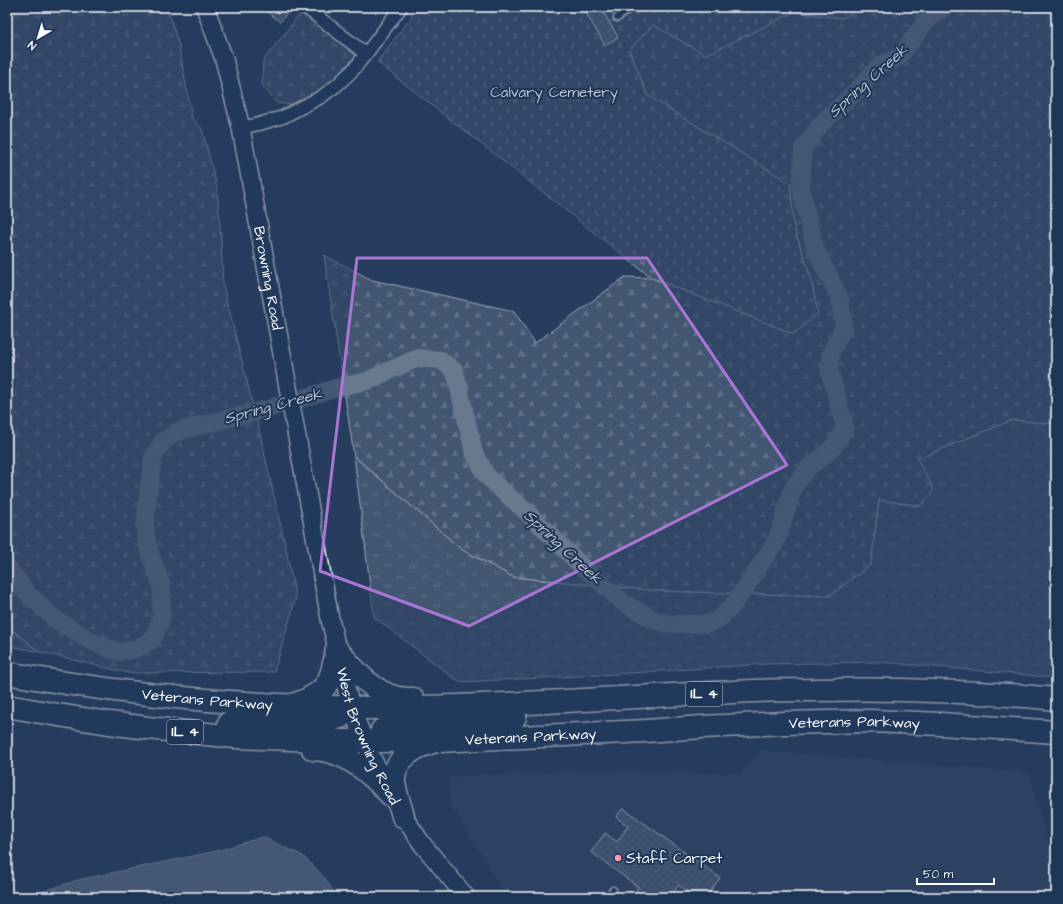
<svg xmlns="http://www.w3.org/2000/svg" width="1063" height="904" font-family="'Architects Daughter',sans-serif">
<style>
.built{fill:#344a68}
.grass{fill:url(#grass-tufts);stroke:#a0aab8}
.forest{fill:url(#forest-firs);stroke:#a0aab8}
.cemetery{fill:url(#cemetery-stones);stroke:#a0aab8}
.water{fill:#67788e;stroke:#a4aebb}
.lines{fill:none;stroke-linecap:round;stroke-linejoin:round}
.river{stroke:#67788e;stroke-width:18}
.building{fill:url(#building-cross-hatch);stroke:#fff}
.lane-casing{stroke:#fff;stroke-width:9}
.street-casing{stroke:#fff;stroke-width:15}
.secondary-casing{stroke:#fff;stroke-width:20}
.highway-casing{stroke:#fff;stroke-width:25}
.lane{stroke:#1d3557;stroke-width:6}
.street{stroke:#1d3557;stroke-width:12}
.secondary{stroke:#1d3557;stroke-width:17}
.highway{stroke:#1d3557;stroke-width:22}
.marked{fill:none;stroke:#a976d5;stroke-width:3;stroke-linejoin:round}
.poi-dot{fill:#ff9aa2;stroke:#1d3557;stroke-width:1.5}
.labels{text-anchor:middle;dominant-baseline:central;stroke-width:4;stroke-linejoin:round;paint-order:stroke}
.shield{fill:#1d3557;stroke:#bbc2cd;stroke-width:1}
.shield-label{font-size:14px;font-weight:bold;fill:#fff}
.park-label{font-size:15px;fill:#bdc4ce;stroke:#1d3557}
.street-label{font-size:15px;fill:#fff;stroke:#1d3557}
.poi-label{font-size:15px;fill:#fff;stroke:#1d3557;text-anchor:start}
.water-label{font-size:16px;font-style:italic;fill:#bbc2cc;stroke:#1d3557}
</style>
<defs>
<pattern id="grass-tufts" width="24" height="20" patternUnits="userSpaceOnUse"><rect width="24" height="20" fill="#425672"/><path d="M3 7l-1-3M5 7V3M7 7l1-3M15 17l-1-3M17 17v-4M19 17l1-3" fill="none" stroke="#5e6f87"/></pattern>
<pattern id="forest-firs" width="22" height="20" patternUnits="userSpaceOnUse"><rect width="22" height="20" fill="#425672"/><path d="M5 1l3.5 6h-7zM16 11l3.5 6h-7z" fill="#5e6f87"/></pattern>
<pattern id="cemetery-stones" width="16" height="16" patternUnits="userSpaceOnUse"><rect width="16" height="16" fill="#425672"/><path d="M2 7V4a2 2 0 0 1 4 0v3zM10 15v-3a2 2 0 0 1 4 0v3z" fill="#5e6f87"/></pattern>
<pattern id="building-cross-hatch" width="8" height="8" patternUnits="userSpaceOnUse"><rect width="8" height="8" fill="#556781"/><path d="M0 0l8 8M0 8l8-8" fill="none" stroke="#6e7e94"/></pattern>
</defs>
<rect width="100%" height="100%" fill="#263d5e"/>
<filter id="ink" filterUnits="userSpaceOnUse"><feTurbulence type="fractalNoise" baseFrequency=".025" numOctaves="2"/><feDisplacementMap in="SourceGraphic" scale="8" xChannelSelector="R" yChannelSelector="G"/><feConvolveMatrix kernelMatrix="1 2 1 2 8 2 1 2 1" color-interpolation-filters="sRGB"/></filter>
<g filter="url(#ink)">
<!-- built -->
<path class="built" d="M 763,751 L 1029,773 L 1056,873 L 1056,897 L 506,897 L 484,859 L 450,804 L 449,777 L 584,771 L 740,774 Z"/>
<!-- grass -->
<path class="grass" d="M 1012,420 L 1056,424 L 1056,678 L 1017,674 L 879,662 L 766,664 L 600,675 L 459,682 L 374,617 L 354,456 L 461,549 L 513,577 L 660,591 L 829,596 L 871,564 L 879,500 L 921,506 L 917,459 Z
M 7,626 L 40,652 L 7,645 Z"/>
<!-- forest -->
<path class="forest" d="M 7,7 L 167,7 L 179,46 L 192,118 L 202,129 L 217,187 L 221,238 L 223,286 L 259,429 L 287,554 L 296,598 L 274,672 L 128,673 L 40,652 L 7,626 Z
M 859,7 L 1056,7 L 1056,424 L 1012,420 L 917,459 L 934,490 L 921,506 L 879,500 L 871,564 L 829,596 L 660,591 L 513,577 L 461,549 L 354,456 L 324,255 L 372,280 L 514,311 L 535,343 L 625,277 L 652,278 L 794,334 L 811,278 L 794,228 L 790,183 L 648,96 L 629,50 L 653,25 L 706,55 L 794,12 L 843,18 Z
M 303,10 L 357,54 L 331,82 L 308,98 L 291,105 L 277,103 L 262,85 L 263,61 Z"/>
<!-- cemetery -->
<path class="cemetery" d="M 419,7 L 859,7 L 843,18 L 794,12 L 706,55 L 653,25 L 629,50 L 648,96 L 790,183 L 794,228 L 811,278 L 818,314 L 794,334 L 652,278 L 377,62 Z"/>
<!-- water -->
<path class="water" d="M 263,837 L 303,856 L 324,877 L 337,897 L 26,897 L 78,880 L 217,851 Z"/>
<g class="lines">
<!-- river -->
<path class="river" d="M 7,566 L 27,593 L 55,619 L 91,641 L 118,652 L 136,649 L 152,640 L 161,620 L 162,586 L 149,551 L 145,529 L 148,495 L 153,457 L 164,440 L 179,431 L 197,426 L 268,409 L 339,387 L 367,381 L 384,373 L 418,358 L 441,360 L 455,371 L 474,453 L 486,475 L 506,494 L 528,513 L 586,570 L 624,603 L 654,620 L 670,624 L 707,624 L 718,620 L 733,605 L 747,585 L 775,543 L 782,525 L 793,488 L 807,469 L 825,455 L 838,441 L 845,427 L 829,369 L 831,352 L 844,327 L 839,297 L 815,248 L 801,190 L 803,149 L 820,125 L 857,90 L 879,66 L 899,57 L 927,20 L 944,7"/>
</g>
<!-- building -->
<path class="building" d="M 261,7 L 280,7 L 287,13 L 280,22 Z
M 594,7 L 600,7 L 618,37 L 605,45 L 586,13 Z
M 623,808 L 720,878 L 706,897 L 695,897 L 679,885 L 670,897 L 645,897 L 636,890 L 638,887 L 591,852 L 605,833 L 617,842 L 628,826 L 616,817 Z"/>
<g class="lines">
<defs>
<path id="lane" d="M 617,18 L 632,7
M 607,897 L 613,890"/>
<path id="street" d="M 305,7 L 366,54
M 241,128 L 259,124 L 283,117 L 321,97 L 337,85 L 353,70 L 366,54 L 401,7"/>
<g id="secondary">
<path id="s1" d="M 205,7 L 224,59 L 241,128 L 330,619 L 351,708 L 371,756 L 391,795 L 403,816 L 423,845 L 466,897"/>
</g>
<g id="highway">
<path d="M 337,650 C 353,668 371,692 398,698 C 403,699 408,699 413,699"/>
<path id="s2" d="M 7,673 C 104,691 202,702 301,706 C 327,707 354,708 380,708 C 505,707 630,696 755,691 C 774,690 794,690 813,690 C 894,688 975,691 1056,699"/>
<path d="M 293,705 C 328,693 330,684 337,650"/>
<path id="s3" d="M 7,706 L 58,715 L 109,723 L 148,728 L 236,737 L 345,741 L 438,741 L 646,731 L 702,727 L 785,723 L 871,721 L 941,724 L 1056,732"/>
<path d="M 229,723 L 299,722 L 328,721 L 340,717"/>
<path d="M 382,730 L 396,726 L 483,721 L 515,717"/>
<path d="M 313,749 C 346,750 370,773 391,795"/>
<path d="M 403,816 C 400,804 395,793 394,782 C 393,760 413,748 430,743"/>
</g>
</defs>
<!-- lane casing -->
<use href="#lane" class="lane-casing"/>
<!-- street casing -->
<use href="#street" class="street-casing"/>
<!-- secondary casing -->
<use href="#secondary" class="secondary-casing"/>
<!-- highway casing -->
<use href="#highway" class="highway-casing"/>
<!-- lane -->
<use href="#lane" class="lane"/>
<!-- street -->
<use href="#street" class="street"/>
<!-- secondary -->
<use href="#secondary" class="secondary"/>
<!-- highway -->
<use href="#highway" class="highway"/>
</g>
</g>
<!-- marked area -->
<path d="M0 0H1063V904H0ZM 357,258 L 647,258 L 787,465 L 469,626 L 320,571 Z" fill="#263d5e" fill-opacity=".55" fill-rule="evenodd"/>
<path class="marked" d="M 357,258 L 647,258 L 787,465 L 469,626 L 320,571 Z"/>
<!-- markers -->
<circle class="poi-dot" cx="618" cy="858" r="4"/>
<g class="labels">
<!-- shield labels -->
<g class="shield">
<rect x="686" y="682" width="36" height="24" rx="3"/>
<rect x="167" y="720" width="36" height="24" rx="3"/>
</g>
<g class="shield-label">
<text x="704" y="694">IL 4</text>
<text x="185" y="732">IL 4</text>
</g>
<!-- park labels -->
<g class="park-label">
<text x="554" y="92">Calvary Cemetery</text>
</g>
<!-- street labels -->
<g class="street-label">
<text stroke="none"><textPath href="#s1" startOffset="279">Browning Road</textPath></text>
<text stroke="none"><textPath href="#s2" startOffset="202">Veterans Parkway</textPath></text>
<text stroke="none"><textPath href="#s3" startOffset="850">Veterans Parkway</textPath></text>
<text stroke="none"><textPath href="#s1" startOffset="749">West Browning Road</textPath></text>
<text stroke="none"><textPath href="#s3" startOffset="526">Veterans Parkway</textPath></text>
</g>
<!-- poi labels -->
<g class="poi-label">
<text x="626" y="858">Staff Carpet</text>
</g>
<!-- water labels -->
<g class="water-label">
<text transform="translate(868 81) rotate(-42)">Spring Creek</text>
<text transform="translate(273 406) rotate(-15)">Spring Creek</text>
<text transform="translate(563 547) rotate(43)">Spring Creek</text>
</g>
</g>
<!-- margin -->
<rect width="1063" height="904" fill="none" stroke="#1d3557" stroke-width="24"/>
<rect x="12" y="12" width="1039" height="880" fill="none" stroke="#fff" stroke-width="1.5" filter="url(#ink)"/>
<!-- north arrow -->
<g transform="translate(38 38) rotate(218)" stroke="#1d3557" stroke-width="3" paint-order="stroke">
<path d="M0-3L7 15L0 10L-7 15Z" fill="#ffffff"/>
<text y="-6" font-size="11" font-weight="bold" text-anchor="middle" fill="#ffffff">N</text>
</g>
<!-- scale -->
<path d="M917 878v6h77v-6" fill="none" stroke="#ffffff" stroke-width="2"/>
<text x="923" y="878" font-size="12" fill="#ffffff" stroke="#1d3557" stroke-width="3" paint-order="stroke">50 m</text>
</svg>
